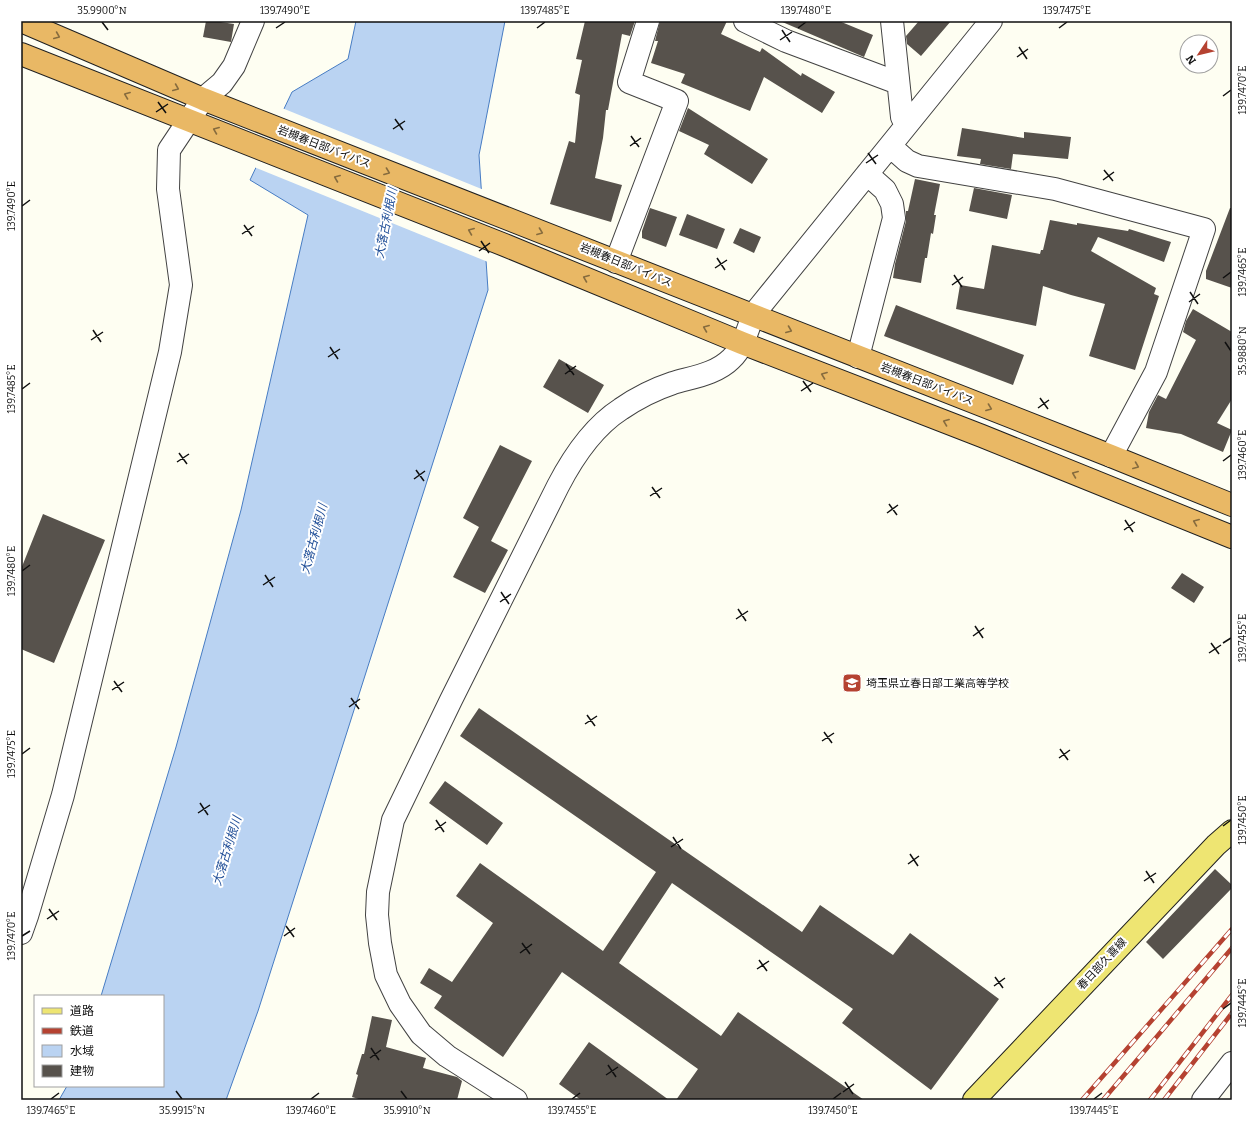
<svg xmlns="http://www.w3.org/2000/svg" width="1253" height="1121" font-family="Bitter,'Noto Sans JP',serif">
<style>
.water{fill:#bad3f2;stroke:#477cc3}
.pier{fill:#fefef2}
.building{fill:#57524c}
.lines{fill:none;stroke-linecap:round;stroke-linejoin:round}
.minor-casing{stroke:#424242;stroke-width:24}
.major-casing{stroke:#202020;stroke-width:24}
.highway-casing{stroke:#202020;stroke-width:24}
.minor{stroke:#fff;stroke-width:22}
.major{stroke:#eee572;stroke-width:22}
.highway{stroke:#e9b865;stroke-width:22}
.rail-casing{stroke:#b54231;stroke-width:4.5}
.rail{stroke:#fff;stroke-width:3;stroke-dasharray:9;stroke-linecap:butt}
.oneway{stroke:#876c3e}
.ticks{fill:none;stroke:#0f0f0f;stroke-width:1.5}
.labels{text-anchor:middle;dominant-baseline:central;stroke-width:4;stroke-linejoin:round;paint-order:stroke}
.street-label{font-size:11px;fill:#0f0f0f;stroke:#fff}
.poi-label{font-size:11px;fill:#0f0f0f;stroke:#fff;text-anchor:start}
.water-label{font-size:12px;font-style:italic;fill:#214f98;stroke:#fff}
.neatline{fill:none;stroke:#0f0f0f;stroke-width:1.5}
.ticks-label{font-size:10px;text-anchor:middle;fill:#0f0f0f}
</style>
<rect width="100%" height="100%" fill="#fefef2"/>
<!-- water -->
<path class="water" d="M 356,21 L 505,21 L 479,155 L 488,290 L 258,1011 L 226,1100 L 59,1100 L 67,1086 L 163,1086 L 163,996 L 101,996 L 176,747 L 241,510 L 308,215 L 250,180 L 292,92 L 348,59 Z"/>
<!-- pier -->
<path class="pier" d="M 282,108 L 484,190 L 488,262 L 254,167 Z"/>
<!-- building -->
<path class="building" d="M 206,21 L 214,21 L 234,24 L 231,42 L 203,37 Z
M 585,21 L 635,21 L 630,36 L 622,34 L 608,110 L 606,110 L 603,138 L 595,178 L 622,185 L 611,222 L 550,204 L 569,141 L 575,143 L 580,95 L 575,93 L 582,60 L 576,59 Z
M 660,21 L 727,21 L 721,34 L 760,52 L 762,48 L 801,76 L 802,73 L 835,92 L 822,113 L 764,77 L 750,111 L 681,83 L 685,74 L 651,63 L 658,41 L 655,41 Z
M 780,21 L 839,21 L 873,35 L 864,57 Z
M 919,21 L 951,21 L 921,56 L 907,44 L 906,36 Z
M 688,108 L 768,159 L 752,184 L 704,154 L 709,145 L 679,131 Z
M 962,128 L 1024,138 L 1024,132 L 1071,137 L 1068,159 L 1013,154 L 1011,169 L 980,164 L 981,159 L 957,156 Z
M 915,179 L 940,184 L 934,215 L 936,215 L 933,234 L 931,233 L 927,258 L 925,258 L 921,283 L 893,278 L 895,264 L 906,221 L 906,211 L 908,211 Z
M 974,188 L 1012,195 L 1007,219 L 969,211 Z
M 650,208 L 677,217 L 666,247 L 642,238 L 642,231 Z
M 1230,208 L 1232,208 L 1232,288 L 1206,279 L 1206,271 Z
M 687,214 L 725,229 L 717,249 L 679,235 Z
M 1050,220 L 1077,225 L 1077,223 L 1128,231 L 1129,229 L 1171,242 L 1164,262 L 1098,237 L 1091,251 L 1156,288 L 1154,294 L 1159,296 L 1135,370 L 1089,356 L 1105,304 L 1071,295 L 1043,286 L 1036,326 L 956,309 L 960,285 L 984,289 L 992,245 L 1040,254 L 1041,250 L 1043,250 Z
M 740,228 L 761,237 L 754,253 L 733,243 Z
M 896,305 L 1024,355 L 1013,385 L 884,336 Z
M 1193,309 L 1232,332 L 1232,399 L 1217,423 L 1232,430 L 1223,452 L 1181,434 L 1146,428 L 1149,412 L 1158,395 L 1166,399 L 1196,340 L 1183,332 L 1186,321 Z
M 559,359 L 604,385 L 588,413 L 543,387 Z
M 500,445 L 532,461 L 491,541 L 508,550 L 485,593 L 453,577 L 479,527 L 463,518 Z
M 43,514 L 105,540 L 54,663 L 21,649 L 21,569 Z
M 1182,573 L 1204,587 L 1194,603 L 1171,588 Z
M 479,708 L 802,932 L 820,905 L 893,955 L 910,933 L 999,999 L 931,1090 L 842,1023 L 853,1009 L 672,883 L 619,963 L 721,1036 L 738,1012 L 864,1100 L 676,1100 L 698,1069 L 562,972 L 503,1057 L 434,1008 L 442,996 L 420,983 L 429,968 L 452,982 L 493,923 L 456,896 L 480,863 L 603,951 L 656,872 L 460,736 Z
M 445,781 L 503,823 L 487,845 L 429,803 Z
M 1215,869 L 1232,885 L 1232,888 L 1163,959 L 1146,942 Z
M 372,1016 L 392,1020 L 386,1047 L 426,1058 L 423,1068 L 457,1077 L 462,1081 L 457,1100 L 362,1100 L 352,1097 L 358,1075 L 356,1074 L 362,1054 L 364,1054 Z
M 589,1042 L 669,1100 L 581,1100 L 559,1084 Z"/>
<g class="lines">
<defs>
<path id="minor" d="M 745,21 L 786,41 L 898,83
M 892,21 L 902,117 L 906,126
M 890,146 L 907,161 L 918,166 L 1055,189 L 1204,229 L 1156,372 L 1111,456
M 616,262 L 677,101 L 629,82 L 648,21
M 858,357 L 894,218 L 892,204 L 885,190 L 867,174
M 21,933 L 27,916 L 63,795 L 170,352 L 181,285 L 168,189 L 169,150 L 203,99 L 222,83 L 234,66 L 253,21
M 516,1100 L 447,1056 L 421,1034 L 400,1004 L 386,975 L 380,943 L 377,915 L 378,892 L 393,820 L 451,700 L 558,486 C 573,457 593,427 621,409 C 637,398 655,389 673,383 C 693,377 716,374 731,359 C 743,348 748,329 753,315 L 991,21
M 1203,1100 L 1232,1063"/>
<path id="major" d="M 974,1100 L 1216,845 L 1232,831"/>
<path id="highway" d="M 21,21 L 203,99 L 1111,456 L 1232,505
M 21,54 L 507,246 L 742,343 L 982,436 L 1232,537"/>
</defs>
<!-- minor casing -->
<use href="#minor" class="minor-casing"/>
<!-- major casing -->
<use href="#major" class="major-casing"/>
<!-- highway casing -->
<use href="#highway" class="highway-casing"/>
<!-- minor -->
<use href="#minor" class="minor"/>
<!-- major -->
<use href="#major" class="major"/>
<!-- highway -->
<use href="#highway" class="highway"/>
<defs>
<path id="rail" d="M 1082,1100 L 1232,929
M 1103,1100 L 1232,948
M 1150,1100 L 1232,995
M 1164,1100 L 1232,1013"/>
</defs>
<!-- rail casing -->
<use href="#rail" class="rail-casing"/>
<!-- rail -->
<use href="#rail" class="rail"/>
</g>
<!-- one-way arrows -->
<defs><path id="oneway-chevron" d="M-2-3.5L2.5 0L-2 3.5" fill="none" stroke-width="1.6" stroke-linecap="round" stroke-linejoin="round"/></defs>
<g class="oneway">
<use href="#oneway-chevron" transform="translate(57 36) rotate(23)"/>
<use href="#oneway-chevron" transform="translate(176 88) rotate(23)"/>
<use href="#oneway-chevron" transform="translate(127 95) rotate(-159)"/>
<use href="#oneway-chevron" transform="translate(216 130) rotate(-158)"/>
<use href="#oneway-chevron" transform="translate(387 172) rotate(21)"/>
<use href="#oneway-chevron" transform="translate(337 178) rotate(-158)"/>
<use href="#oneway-chevron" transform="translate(471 231) rotate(-158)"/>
<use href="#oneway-chevron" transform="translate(540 232) rotate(21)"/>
<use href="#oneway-chevron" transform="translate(586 278) rotate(-158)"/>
<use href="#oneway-chevron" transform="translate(706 328) rotate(-158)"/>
<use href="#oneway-chevron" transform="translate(789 330) rotate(22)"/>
<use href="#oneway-chevron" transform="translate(824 375) rotate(-159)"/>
<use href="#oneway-chevron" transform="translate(989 408) rotate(21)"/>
<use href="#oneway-chevron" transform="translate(946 422) rotate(-159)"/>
<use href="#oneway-chevron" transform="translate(1136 466) rotate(22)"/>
<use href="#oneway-chevron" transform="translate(1075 474) rotate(-158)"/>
<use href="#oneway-chevron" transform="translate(1196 522) rotate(-158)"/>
</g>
<!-- ticks -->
<path class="ticks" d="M 102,22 L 108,30M 276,28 L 285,22M 537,28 L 545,22M 798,28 L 806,22M 1059,28 L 1067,22M 782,30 L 790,42M 780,40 L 792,32M 1019,47 L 1027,59M 1017,57 L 1028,49M 1223,96 L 1231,90M 158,102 L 166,113M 156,112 L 168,104M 395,119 L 403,130M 393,129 L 405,121M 631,136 L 639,147M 630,146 L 641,138M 868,153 L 876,164M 866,163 L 878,155M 1104,170 L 1113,181M 1103,180 L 1114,172M 22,206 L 30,200M 244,225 L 252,236M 242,234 L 254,226M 481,241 L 489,253M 479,251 L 490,243M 717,258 L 725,270M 715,268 L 727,260M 954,275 L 962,287M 1223,278 L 1231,272M 952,285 L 963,277M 1190,292 L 1198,304M 1189,302 L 1200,294M 93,330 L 101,342M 91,340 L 103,332M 1225,342 L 1231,351M 330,347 L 338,359M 328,357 L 340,349M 566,364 L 574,375M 565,374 L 576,366M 803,381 L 811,392M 22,389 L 30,383M 801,391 L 813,383M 1040,398 L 1048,409M 1038,408 L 1049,400M 179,453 L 187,464M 1223,461 L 1231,455M 177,462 L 189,454M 416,470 L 424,481M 414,479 L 425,471M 652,487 L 660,498M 650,496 L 662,488M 889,504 L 897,515M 887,513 L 898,505M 1125,520 L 1133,532M 1124,530 L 1135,522M 22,571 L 30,565M 265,575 L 273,587M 263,585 L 275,577M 501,592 L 509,604M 500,602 L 511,594M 738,609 L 746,621M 736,619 L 748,611M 975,626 L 983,638M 973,636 L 984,628M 1211,643 L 1219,654M 1223,643 L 1231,638M 1209,653 L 1221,645M 114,681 L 122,692M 112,690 L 124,682M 351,698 L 359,709M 349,707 L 360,699M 587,715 L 595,726M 585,724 L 597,716M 824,732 L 832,743M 822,741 L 834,733M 1060,749 L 1068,760M 22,754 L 30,748M 1059,758 L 1070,750M 200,803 L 208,815M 198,813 L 210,805M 436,820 L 444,832M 1223,826 L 1231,820M 435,830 L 446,822M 673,837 L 681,849M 671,847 L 683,839M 910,854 L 918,866M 908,864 L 919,856M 1146,871 L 1154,883M 1144,881 L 1156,873M 49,909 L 57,920M 47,919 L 59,911M 286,926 L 294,937M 22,936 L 30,931M 284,936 L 295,928M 522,943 L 530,954M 520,953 L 532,944M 759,960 L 767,971M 757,969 L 769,961M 995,977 L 1003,988M 994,986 L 1005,978M 1223,1009 L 1231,1003M 371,1048 L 379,1060M 370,1058 L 381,1050M 608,1065 L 616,1077M 606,1075 L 618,1067M 845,1082 L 853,1094M 176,1091 L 182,1099M 401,1091 L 407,1099M 843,1092 L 854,1084M 51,1099 L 59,1093M 311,1099 L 319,1093M 572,1099 L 580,1093M 833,1099 L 841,1093M 1094,1099 L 1102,1093"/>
<!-- icons -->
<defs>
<symbol id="school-square" viewBox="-11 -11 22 22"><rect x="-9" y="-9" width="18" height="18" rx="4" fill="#b54231" stroke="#fff"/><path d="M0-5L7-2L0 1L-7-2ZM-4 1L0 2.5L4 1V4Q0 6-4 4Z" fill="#fff"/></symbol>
</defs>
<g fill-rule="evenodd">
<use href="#school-square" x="841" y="672" width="22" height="22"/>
</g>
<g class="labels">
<!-- street labels -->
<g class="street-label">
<text transform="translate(324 147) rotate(21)">岩槻春日部バイパス</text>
<text transform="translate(626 265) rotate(22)">岩槻春日部バイパス</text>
<text transform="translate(927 384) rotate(21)">岩槻春日部バイパス</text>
<text transform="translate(1102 964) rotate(-47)">春日部久喜線</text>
</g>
<!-- poi labels -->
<g class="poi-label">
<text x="866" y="683">埼玉県立春日部工業高等学校</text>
</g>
<!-- water labels -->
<g class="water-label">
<text transform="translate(386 223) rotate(-79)">大落古利根川</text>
<text transform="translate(314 539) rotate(-75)">大落古利根川</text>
<text transform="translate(227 851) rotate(-73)">大落古利根川</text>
</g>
</g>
<!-- border -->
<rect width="1253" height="1121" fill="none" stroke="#ffffff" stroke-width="44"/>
<!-- legend -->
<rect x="34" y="995" width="130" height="92" fill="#ffffff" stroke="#9f9f9f"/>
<rect x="42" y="1008" width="20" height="6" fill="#eee572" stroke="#9f9f9f"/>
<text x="70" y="1015" font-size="12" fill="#0f0f0f">道路</text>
<rect x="42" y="1028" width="20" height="6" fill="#b54231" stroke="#9f9f9f"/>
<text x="70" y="1035" font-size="12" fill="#0f0f0f">鉄道</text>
<rect x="42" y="1045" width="20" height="12" fill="#bad3f2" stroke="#9f9f9f"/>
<text x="70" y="1055" font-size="12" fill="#0f0f0f">水域</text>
<rect x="42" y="1065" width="20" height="12" fill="#57524c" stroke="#9f9f9f"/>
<text x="70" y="1075" font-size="12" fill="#0f0f0f">建物</text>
<!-- north arrow -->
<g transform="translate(1199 54) rotate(235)"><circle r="19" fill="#ffffff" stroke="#9f9f9f"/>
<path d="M0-3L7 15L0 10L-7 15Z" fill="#b54231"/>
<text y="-6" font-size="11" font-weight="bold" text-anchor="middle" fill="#0f0f0f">N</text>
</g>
<rect x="22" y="22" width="1209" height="1077" class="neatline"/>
<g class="ticks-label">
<text x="102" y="14">35.9900°N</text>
<text x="285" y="14">139.7490°E</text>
<text x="545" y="14">139.7485°E</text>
<text x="806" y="14">139.7480°E</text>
<text x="1067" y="14">139.7475°E</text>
<text transform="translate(1242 90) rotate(-90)" y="4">139.7470°E</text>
<text transform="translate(11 206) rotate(-90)" y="4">139.7490°E</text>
<text transform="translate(1242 272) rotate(-90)" y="4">139.7465°E</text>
<text transform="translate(1242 351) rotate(-90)" y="4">35.9880°N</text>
<text transform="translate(11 389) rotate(-90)" y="4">139.7485°E</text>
<text transform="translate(1242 455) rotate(-90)" y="4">139.7460°E</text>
<text transform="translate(11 571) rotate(-90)" y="4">139.7480°E</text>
<text transform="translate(1242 638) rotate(-90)" y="4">139.7455°E</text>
<text transform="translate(11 754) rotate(-90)" y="4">139.7475°E</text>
<text transform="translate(1242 820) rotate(-90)" y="4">139.7450°E</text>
<text transform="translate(11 936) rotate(-90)" y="4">139.7470°E</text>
<text transform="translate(1242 1003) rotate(-90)" y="4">139.7445°E</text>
<text x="51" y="1114">139.7465°E</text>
<text x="182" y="1114">35.9915°N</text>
<text x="311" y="1114">139.7460°E</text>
<text x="407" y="1114">35.9910°N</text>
<text x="572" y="1114">139.7455°E</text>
<text x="833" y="1114">139.7450°E</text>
<text x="1094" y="1114">139.7445°E</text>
</g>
</svg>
